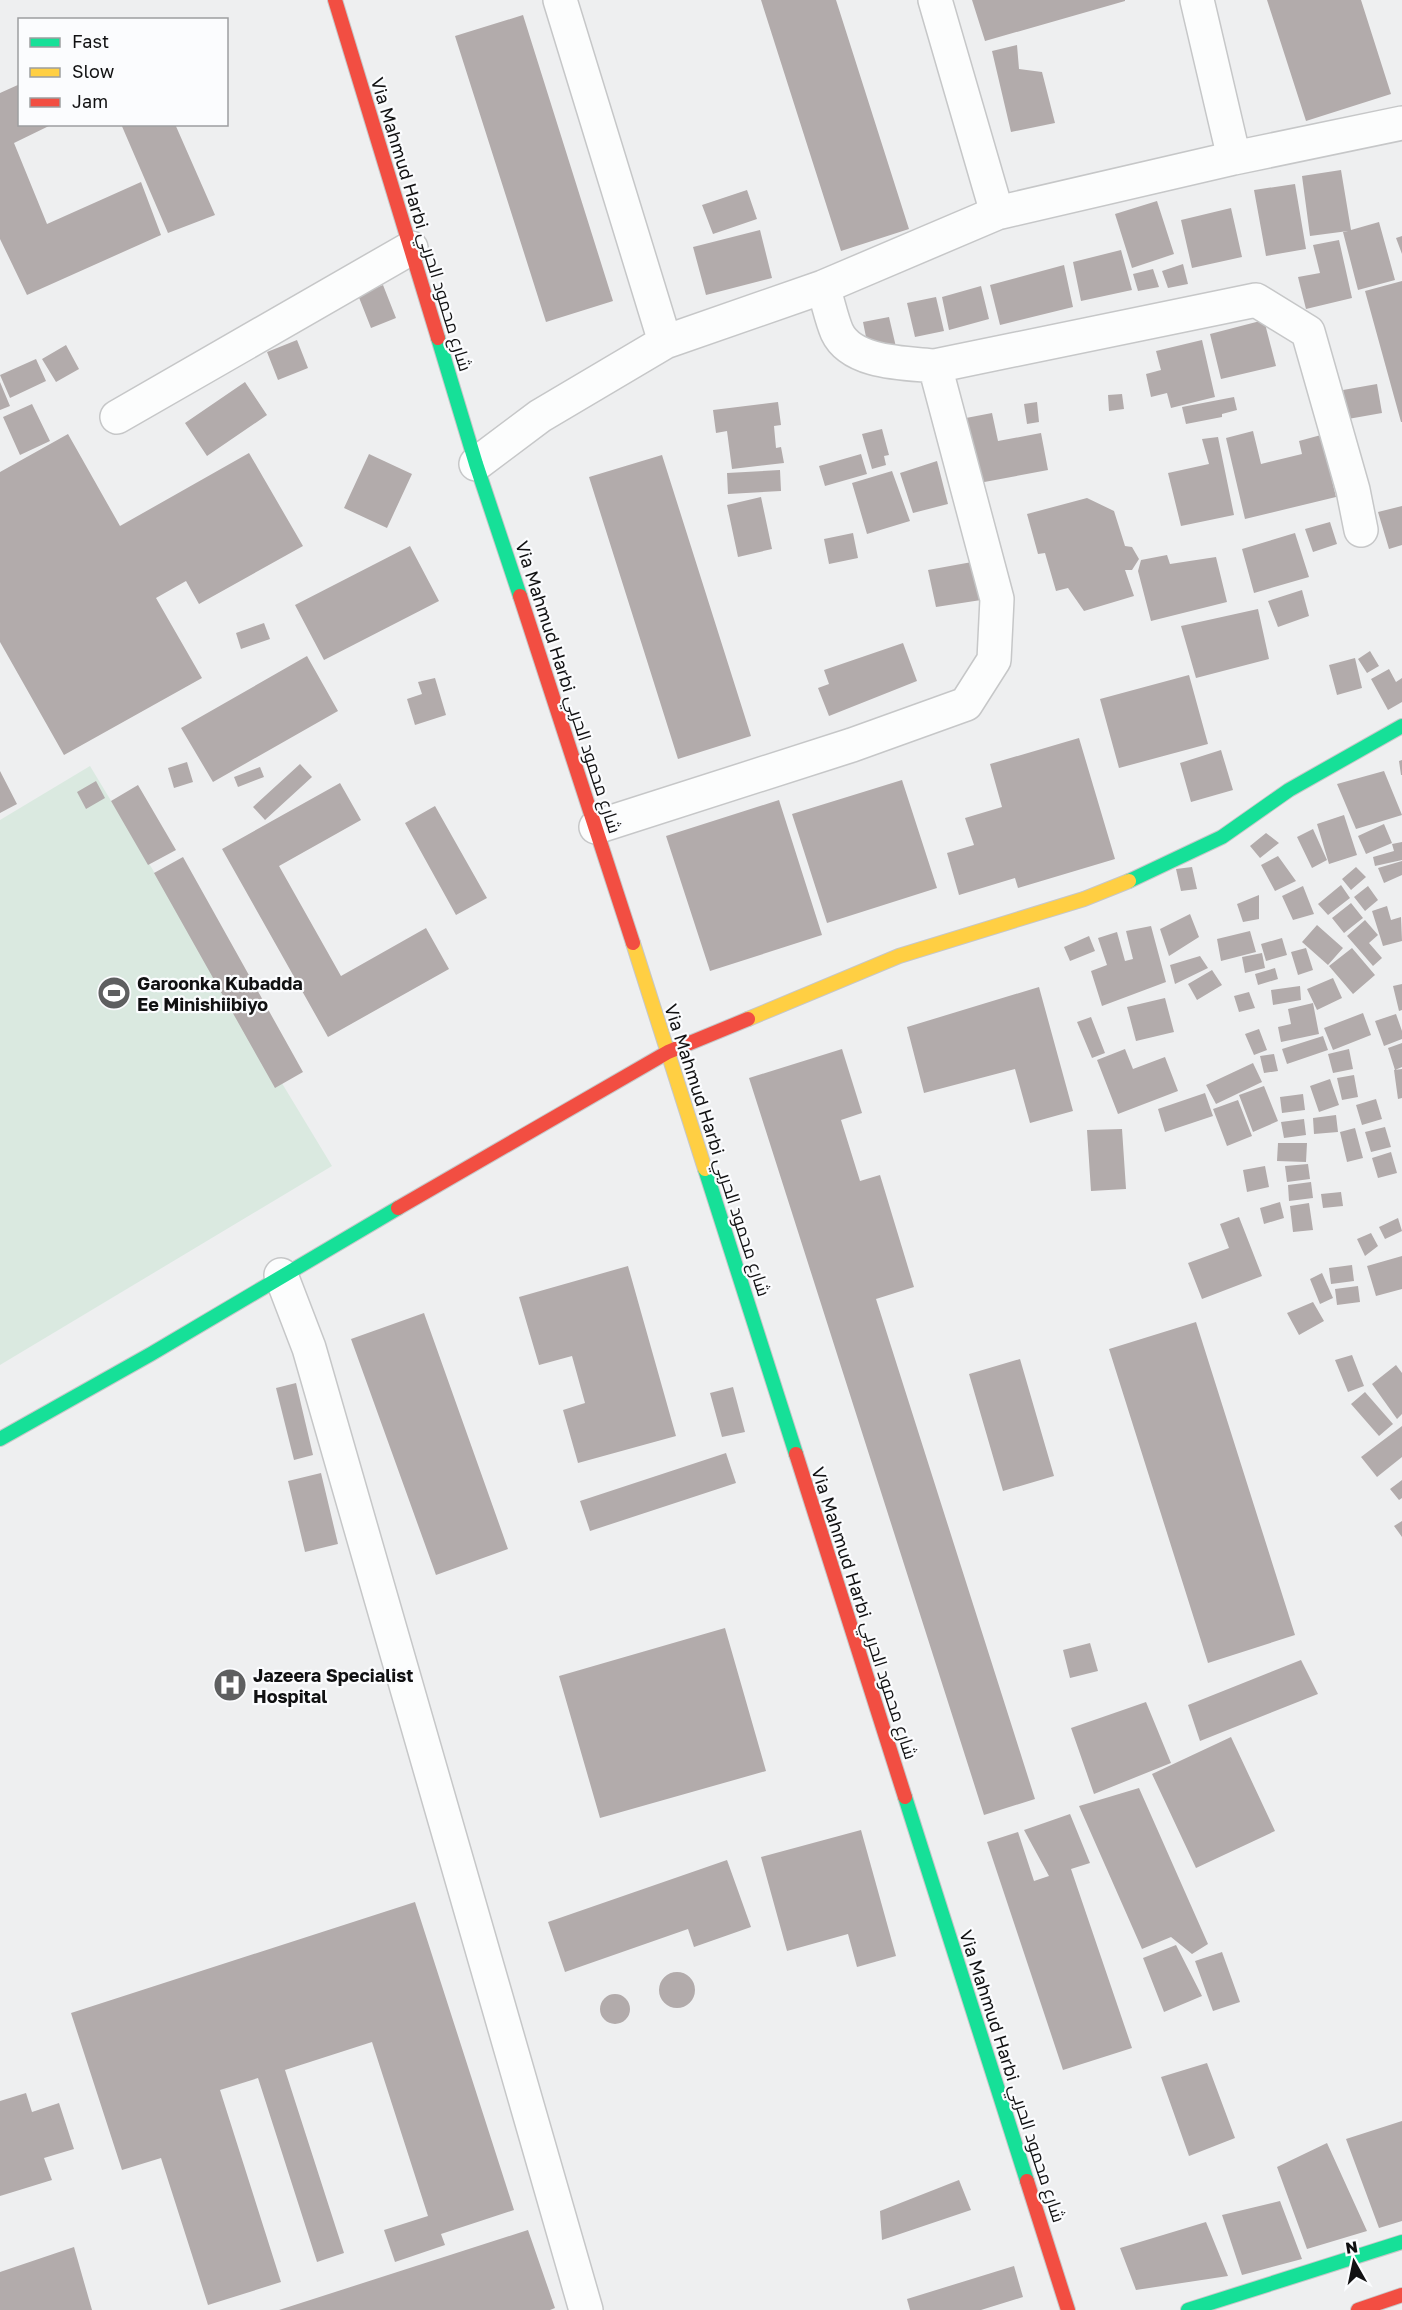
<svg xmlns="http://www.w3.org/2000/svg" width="1402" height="2310" font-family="'Golos Text',Cairo,sans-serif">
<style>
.green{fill:#dae9e0}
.building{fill:#b2abab}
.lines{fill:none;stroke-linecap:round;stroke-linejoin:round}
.street-casing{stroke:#c6c7c8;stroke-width:36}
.fast-casing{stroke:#c6c7c8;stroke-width:16}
.slow-casing{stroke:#c6c7c8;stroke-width:16}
.jam-casing{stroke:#c6c7c8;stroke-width:16}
.street{stroke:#fcfdfd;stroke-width:33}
.fast{stroke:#16e098;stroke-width:14}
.slow{stroke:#ffcf43;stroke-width:14}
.jam{stroke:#f24e42;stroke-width:14}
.labels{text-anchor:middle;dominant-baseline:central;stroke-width:4.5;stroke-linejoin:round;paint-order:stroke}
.street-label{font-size:18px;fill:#111112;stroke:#fbfcfe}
.poi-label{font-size:18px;font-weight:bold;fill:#111112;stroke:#fbfcfe;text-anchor:start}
</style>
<rect width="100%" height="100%" fill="#eeeff0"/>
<!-- green -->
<path class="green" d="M 90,766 L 332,1166 L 0,1365 L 0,820 Z"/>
<!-- building -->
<path class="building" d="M 761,0 L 836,0 L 909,229 L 841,251 Z
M 972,0 L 1125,0 L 1125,1 L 985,41 Z
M 1267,0 L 1361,0 L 1391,94 L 1306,121 Z
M 523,15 L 613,301 L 546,322 L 455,36 Z
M 1017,45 L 1019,69 L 1042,72 L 1055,123 L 1011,132 L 992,51 Z
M 20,84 L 20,124 L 53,124 L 14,143 L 47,224 L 141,182 L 161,235 L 27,295 L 0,239 L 0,93 Z
M 121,124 L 175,124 L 215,215 L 168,233 Z
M 1341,170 L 1351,230 L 1379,222 L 1395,280 L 1358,290 L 1343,232 L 1348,231 L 1310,236 L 1302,176 Z
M 1295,184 L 1306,249 L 1266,256 L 1254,190 Z
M 747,190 L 757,219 L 713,234 L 702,205 Z
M 1157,201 L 1174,254 L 1132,268 L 1115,214 Z
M 1231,208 L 1242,257 L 1192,268 L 1181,220 Z
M 760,230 L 772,278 L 706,295 L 693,247 Z
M 1402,236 L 1402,254 L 1396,238 Z
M 1339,240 L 1352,298 L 1306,309 L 1298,277 L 1320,273 L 1313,245 Z
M 1121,250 L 1132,290 L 1081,301 L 1073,262 Z
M 1183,264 L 1188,284 L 1168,288 L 1162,271 Z
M 1064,265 L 1073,307 L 1000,325 L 990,285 Z
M 1153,269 L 1159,287 L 1138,291 L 1133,274 Z
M 1402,281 L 1402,422 L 1401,422 L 1365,291 Z
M 383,285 L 396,318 L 371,328 L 358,295 Z
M 981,286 L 989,319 L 949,330 L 942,297 Z
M 936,297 L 944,331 L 915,337 L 907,303 Z
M 889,317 L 896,347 L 869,352 L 863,322 Z
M 1264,320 L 1276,366 L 1221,379 L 1210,334 Z
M 297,340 L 308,368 L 278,380 L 267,352 Z
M 1202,340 L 1215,397 L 1171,408 L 1167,393 L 1151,397 L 1146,374 L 1161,370 L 1156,351 Z
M 66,345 L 79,369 L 56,382 L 42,359 Z
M 36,359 L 46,381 L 10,398 L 0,375 Z
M 0,382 L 10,406 L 0,410 Z
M 245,382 L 267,415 L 207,456 L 185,423 Z
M 1377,384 L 1382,413 L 1348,419 L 1343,390 Z
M 1122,394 L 1124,409 L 1109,411 L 1108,395 Z
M 1234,397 L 1237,410 L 1222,414 L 1222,417 L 1186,424 L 1182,407 Z
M 778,402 L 781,425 L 774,426 L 776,448 L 781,447 L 784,463 L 732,469 L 727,431 L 716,433 L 713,410 Z
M 1037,402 L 1039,422 L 1027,424 L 1024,404 Z
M 32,404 L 50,441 L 20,455 L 3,417 Z
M 992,413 L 998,441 L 1041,433 L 1048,470 L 979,483 L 966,418 Z
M 882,429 L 889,455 L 884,456 L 886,465 L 872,469 L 862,434 Z
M 1253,431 L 1261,464 L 1302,454 L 1299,441 L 1321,435 L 1336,497 L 1245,519 L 1226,438 Z
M 68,434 L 120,526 L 249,453 L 303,546 L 199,604 L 186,581 L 156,598 L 202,678 L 64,755 L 0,642 L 0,472 Z
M 1218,437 L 1234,515 L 1181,526 L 1168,473 L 1209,464 L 1202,439 Z
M 369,454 L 412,474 L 387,528 L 344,508 Z
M 861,454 L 867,474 L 825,486 L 819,466 Z
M 662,455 L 751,736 L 678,759 L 589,477 Z
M 937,461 L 948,504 L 913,513 L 900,473 Z
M 780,470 L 781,491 L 728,494 L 727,473 Z
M 892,471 L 910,521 L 867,534 L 852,483 Z
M 761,497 L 772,549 L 738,557 L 727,505 Z
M 1087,498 L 1114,511 L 1125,546 L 1132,547 L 1139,559 L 1132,570 L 1125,570 L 1134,596 L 1084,611 L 1068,588 L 1056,591 L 1045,553 L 1038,554 L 1027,514 Z
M 1402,506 L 1402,545 L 1389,549 L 1378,512 Z
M 1330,522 L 1337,544 L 1313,552 L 1305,529 Z
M 853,533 L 858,558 L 829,564 L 824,539 Z
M 1295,533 L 1309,577 L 1254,593 L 1242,549 Z
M 410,546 L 439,601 L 324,660 L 295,605 Z
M 1167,555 L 1170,564 L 1216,557 L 1227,602 L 1151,621 L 1138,571 L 1141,560 Z
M 972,562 L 981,600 L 936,607 L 928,570 Z
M 1302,590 L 1309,616 L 1278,627 L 1268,601 Z
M 1258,609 L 1269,659 L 1196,678 L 1181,626 Z
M 264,623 L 270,639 L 241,649 L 236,633 Z
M 903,643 L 917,681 L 829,716 L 818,688 L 829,684 L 824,670 Z
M 1370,651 L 1379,666 L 1367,673 L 1358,659 Z
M 307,656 L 338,711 L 213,782 L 181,728 Z
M 1355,658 L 1362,688 L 1337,695 L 1329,665 Z
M 1389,669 L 1396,682 L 1402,678 L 1402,702 L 1388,710 L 1371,679 Z
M 1189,675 L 1208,744 L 1119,768 L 1100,699 Z
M 435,678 L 446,715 L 415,725 L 407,699 L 422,694 L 418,682 Z
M 1079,738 L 1115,859 L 1018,888 L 1015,878 L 959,895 L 947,853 L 974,845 L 965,818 L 1002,807 L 990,764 Z
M 1221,750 L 1233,790 L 1191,802 L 1180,763 Z
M 1402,760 L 1402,775 L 1401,775 L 1399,761 Z
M 187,762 L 193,782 L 174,788 L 168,768 Z
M 300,764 L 312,777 L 265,820 L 253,807 Z
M 260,767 L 264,777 L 238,787 L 234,777 Z
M 0,771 L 17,804 L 0,813 Z
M 1384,771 L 1402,815 L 1356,829 L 1337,784 Z
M 902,780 L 937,888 L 827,923 L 792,814 Z
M 96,781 L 105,798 L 86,809 L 77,792 Z
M 340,783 L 361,820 L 279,866 L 341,976 L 426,928 L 449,969 L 328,1037 L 222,849 Z
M 138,785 L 176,850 L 148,865 L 111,801 Z
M 779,800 L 822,935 L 710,971 L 666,836 Z
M 435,806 L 487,898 L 456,915 L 405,823 Z
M 1344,815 L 1357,855 L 1329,864 L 1317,824 Z
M 1384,824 L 1392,843 L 1366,854 L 1358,836 Z
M 1313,829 L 1327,860 L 1312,868 L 1297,837 Z
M 1266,833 L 1279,843 L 1260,858 L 1250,846 Z
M 1402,842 L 1402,860 L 1375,866 L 1373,857 L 1394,851 L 1392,844 Z
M 1278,856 L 1296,881 L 1275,891 L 1261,865 Z
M 183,857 L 303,1072 L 275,1088 L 154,873 Z
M 1402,861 L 1402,875 L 1384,883 L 1378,868 Z
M 1192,867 L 1197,889 L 1181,891 L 1176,869 Z
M 1356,867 L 1366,877 L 1351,890 L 1342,879 Z
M 1341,885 L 1350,898 L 1328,915 L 1318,904 Z
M 1303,886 L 1314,914 L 1293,920 L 1282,896 Z
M 1368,886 L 1378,900 L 1365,911 L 1354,897 Z
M 1259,895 L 1259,919 L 1243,922 L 1237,904 Z
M 1351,903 L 1363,918 L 1344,933 L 1332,918 Z
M 1387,906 L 1391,920 L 1401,917 L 1402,941 L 1383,946 L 1372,911 Z
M 1190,914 L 1199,937 L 1169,956 L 1160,929 Z
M 1365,920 L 1378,935 L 1369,943 L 1382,958 L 1373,966 L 1347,936 Z
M 1317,925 L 1343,948 L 1328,965 L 1302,942 Z
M 1151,926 L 1166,982 L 1102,1006 L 1091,971 L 1107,965 L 1098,938 L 1117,932 L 1125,961 L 1133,959 L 1126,931 Z
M 1250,931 L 1256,952 L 1221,961 L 1217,939 Z
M 1089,936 L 1095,951 L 1070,961 L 1064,947 Z
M 1282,938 L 1287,955 L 1266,961 L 1261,944 Z
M 1306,948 L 1313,970 L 1298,975 L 1291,952 Z
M 1352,948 L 1375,975 L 1353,994 L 1329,966 Z
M 1262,953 L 1265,968 L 1245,973 L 1242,957 Z
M 1200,956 L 1208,968 L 1175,984 L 1170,965 Z
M 1275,968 L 1278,979 L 1258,985 L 1255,974 Z
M 1212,970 L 1222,985 L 1197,1000 L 1188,984 Z
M 1333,978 L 1342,998 L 1317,1010 L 1307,989 Z
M 1402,984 L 1402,1010 L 1399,1011 L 1393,986 Z
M 1300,986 L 1301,1000 L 1273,1005 L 1271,990 Z
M 1039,987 L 1073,1111 L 1030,1123 L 1015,1069 L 924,1093 L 907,1027 Z
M 1249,992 L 1255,1008 L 1239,1012 L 1234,996 Z
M 1165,998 L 1174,1032 L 1136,1041 L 1127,1007 Z
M 1313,1003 L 1319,1034 L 1281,1042 L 1278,1027 L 1291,1024 L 1288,1009 Z
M 1363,1013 L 1371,1035 L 1333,1050 L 1324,1028 Z
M 1396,1014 L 1402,1031 L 1402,1039 L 1384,1046 L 1375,1021 Z
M 1091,1017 L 1105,1053 L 1092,1058 L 1077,1022 Z
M 1259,1029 L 1267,1050 L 1254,1055 L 1245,1034 Z
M 1323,1036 L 1328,1050 L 1287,1064 L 1282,1049 Z
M 1402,1043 L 1402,1067 L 1395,1070 L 1388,1048 Z
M 842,1049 L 862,1113 L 841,1120 L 860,1181 L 880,1175 L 914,1287 L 876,1299 L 1035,1799 L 984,1815 L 749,1078 Z
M 1125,1049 L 1133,1069 L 1165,1057 L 1178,1091 L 1118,1114 L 1097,1060 Z
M 1349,1049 L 1353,1069 L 1333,1073 L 1328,1054 Z
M 1274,1054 L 1278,1071 L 1264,1073 L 1260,1056 Z
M 1253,1063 L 1262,1082 L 1216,1104 L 1206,1085 Z
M 1402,1069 L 1402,1098 L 1398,1099 L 1394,1070 Z
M 1354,1075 L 1358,1097 L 1342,1100 L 1337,1078 Z
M 1330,1079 L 1339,1105 L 1319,1112 L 1310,1086 Z
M 1264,1086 L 1278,1121 L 1253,1132 L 1239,1095 Z
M 1205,1093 L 1213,1116 L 1165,1132 L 1158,1109 Z
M 1303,1094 L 1305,1110 L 1282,1113 L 1280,1097 Z
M 1376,1099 L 1382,1119 L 1362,1125 L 1356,1105 Z
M 1238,1100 L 1252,1136 L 1227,1146 L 1213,1109 Z
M 1336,1115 L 1338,1132 L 1314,1134 L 1313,1118 Z
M 1304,1119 L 1306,1135 L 1284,1138 L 1281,1122 Z
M 1385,1127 L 1391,1147 L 1371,1152 L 1365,1132 Z
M 1355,1128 L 1363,1158 L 1347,1162 L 1340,1132 Z
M 1122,1129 L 1126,1189 L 1091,1191 L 1087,1130 Z
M 1278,1143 L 1307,1143 L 1306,1162 L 1277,1161 Z
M 1391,1152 L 1397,1173 L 1378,1178 L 1372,1158 Z
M 1308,1164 L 1310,1179 L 1287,1182 L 1285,1166 Z
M 1265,1166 L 1269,1187 L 1247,1192 L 1243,1170 Z
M 1311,1182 L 1313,1198 L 1289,1201 L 1288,1185 Z
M 1341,1192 L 1343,1206 L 1323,1208 L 1321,1194 Z
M 1280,1202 L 1284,1218 L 1264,1224 L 1260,1208 Z
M 1309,1203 L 1313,1230 L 1293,1232 L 1290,1206 Z
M 1239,1217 L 1262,1276 L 1202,1299 L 1188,1263 L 1229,1248 L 1220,1224 Z
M 1398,1218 L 1402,1231 L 1385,1239 L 1379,1227 Z
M 1371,1233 L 1378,1246 L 1365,1256 L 1357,1239 Z
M 1402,1256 L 1402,1289 L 1376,1296 L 1367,1266 Z
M 1352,1265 L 1354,1281 L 1331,1284 L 1329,1268 Z
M 628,1266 L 676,1436 L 578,1463 L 563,1410 L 585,1403 L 572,1356 L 539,1365 L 519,1297 Z
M 1322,1273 L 1333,1298 L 1320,1304 L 1310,1279 Z
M 1358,1286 L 1360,1302 L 1337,1305 L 1335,1289 Z
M 1313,1302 L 1324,1321 L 1299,1335 L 1287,1313 Z
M 424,1313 L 508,1549 L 436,1575 L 351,1339 Z
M 1196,1322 L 1295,1635 L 1208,1663 L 1109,1349 Z
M 1352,1355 L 1364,1386 L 1348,1392 L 1335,1360 Z
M 1020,1359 L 1054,1476 L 1003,1491 L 969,1374 Z
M 1396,1365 L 1402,1373 L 1402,1414 L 1397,1419 L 1372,1384 Z
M 296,1383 L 313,1455 L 294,1460 L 276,1388 Z
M 733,1387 L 745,1432 L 722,1437 L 710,1393 Z
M 1365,1392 L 1393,1424 L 1379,1436 L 1351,1404 Z
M 1402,1426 L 1402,1457 L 1377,1477 L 1361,1457 Z
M 726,1453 L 736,1483 L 590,1531 L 580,1501 Z
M 321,1473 L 338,1544 L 305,1552 L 288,1481 Z
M 1402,1480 L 1402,1498 L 1399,1500 L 1390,1489 Z
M 1402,1521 L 1402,1537 L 1394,1526 Z
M 725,1628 L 766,1771 L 600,1818 L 559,1676 Z
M 1090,1643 L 1098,1671 L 1070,1678 L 1063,1650 Z
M 1301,1660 L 1318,1694 L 1200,1741 L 1188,1705 Z
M 1146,1702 L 1171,1763 L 1094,1794 L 1071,1728 Z
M 1231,1737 L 1275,1831 L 1196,1868 L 1152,1774 Z
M 1139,1788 L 1208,1944 L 1192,1954 L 1171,1937 L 1142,1949 L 1079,1806 Z
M 1070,1814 L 1090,1863 L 1071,1869 L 1132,2048 L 1063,2070 L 987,1842 L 1018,1832 L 1034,1881 L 1049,1876 L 1024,1830 Z
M 861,1830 L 896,1956 L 857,1967 L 848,1934 L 787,1951 L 761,1857 Z
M 727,1860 L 751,1927 L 694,1947 L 688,1929 L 565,1972 L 548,1922 Z
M 415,1902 L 514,2210 L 441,2234 L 445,2245 L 395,2262 L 384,2230 L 428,2216 L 372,2042 L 285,2070 L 344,2253 L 317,2262 L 258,2078 L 220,2090 L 281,2282 L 208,2305 L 161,2158 L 122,2170 L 71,2013 Z
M 1176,1945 L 1202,1996 L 1164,2012 L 1143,1958 Z
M 1222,1952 L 1240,2002 L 1213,2011 L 1195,1961 Z
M659 1990a18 18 0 1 1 36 0a18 18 0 1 1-36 0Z
M600 2009a15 15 0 1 1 30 0a15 15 0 1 1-30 0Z
M 1207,2063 L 1235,2138 L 1189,2156 L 1161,2077 Z
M 26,2093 L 32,2112 L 59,2103 L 74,2149 L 44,2158 L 52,2180 L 0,2196 L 0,2101 Z
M 1402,2121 L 1402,2221 L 1379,2228 L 1346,2139 Z
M 1327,2143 L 1367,2231 L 1307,2249 L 1277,2167 Z
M 959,2180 L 971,2210 L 882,2240 L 880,2211 Z
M 1280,2201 L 1302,2259 L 1242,2275 L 1222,2215 Z
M 1206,2222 L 1228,2276 L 1136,2290 L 1120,2248 Z
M 528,2230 L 555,2308 L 550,2310 L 279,2310 Z
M 74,2247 L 92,2310 L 0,2310 L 0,2272 Z
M 1014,2266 L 1023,2297 L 981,2310 L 910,2310 L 907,2299 Z"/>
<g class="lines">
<defs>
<path id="street" d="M 560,0 L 665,342
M 935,0 L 997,213
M 1197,0 L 1234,158
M 823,287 C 828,301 831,318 837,332 C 852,364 906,363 935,366 L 1256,300 L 1308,332 L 1353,490 L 1361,530
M 117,417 L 411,248
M 476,464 L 540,416 L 665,342 L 823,287 L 997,213 L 1234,158 L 1402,123
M 596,827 L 852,745 L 966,704 L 994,660 L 997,599 L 935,366
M 281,1275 L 309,1348 L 586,2310"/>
<path id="fast" d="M 438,338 L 476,464 L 520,596
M 1129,881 L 1222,837 L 1289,790 L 1402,726
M 705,1169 L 796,1454
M 0,1439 L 151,1354 L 398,1208
M 905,1797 L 1027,2181
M 1188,2310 L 1402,2242"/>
<path id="slow" d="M 633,943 L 705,1169
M 748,1019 L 899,956 L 1084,899 L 1129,881"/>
<path id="jam" d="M 335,0 L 438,338
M 520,596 L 633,943
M 398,1208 L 668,1052 L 748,1019
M 796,1454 L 905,1797
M 1027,2181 L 1068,2310
M 1358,2310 L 1402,2295"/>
</defs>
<!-- street casing -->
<use href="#street" class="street-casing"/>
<!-- fast casing -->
<use href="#fast" class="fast-casing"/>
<!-- slow casing -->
<use href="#slow" class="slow-casing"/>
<!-- jam casing -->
<use href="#jam" class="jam-casing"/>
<!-- street -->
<use href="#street" class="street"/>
<!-- fast -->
<use href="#fast" class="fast"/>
<!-- slow -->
<use href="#slow" class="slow"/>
<!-- jam -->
<use href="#jam" class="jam"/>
</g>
<!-- icons -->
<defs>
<symbol id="stadium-disc" viewBox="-11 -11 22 22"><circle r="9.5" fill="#5e5f60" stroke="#fbfcfe"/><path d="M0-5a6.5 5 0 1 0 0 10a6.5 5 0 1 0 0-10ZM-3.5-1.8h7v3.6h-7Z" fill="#fff"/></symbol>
<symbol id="hospital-disc" viewBox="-11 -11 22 22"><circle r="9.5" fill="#5e5f60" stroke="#fbfcfe"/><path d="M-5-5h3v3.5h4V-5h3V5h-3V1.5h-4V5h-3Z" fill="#fff"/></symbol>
</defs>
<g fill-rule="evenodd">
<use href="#stadium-disc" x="95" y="974" width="38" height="38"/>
<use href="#hospital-disc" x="211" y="1666" width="38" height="38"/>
</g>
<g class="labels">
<!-- street labels -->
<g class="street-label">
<text transform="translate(422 224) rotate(73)">Via Mahmud Harbi شارع محمود الحربي</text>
<text transform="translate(569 687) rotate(72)">Via Mahmud Harbi شارع محمود الحربي</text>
<text transform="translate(718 1150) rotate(72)">Via Mahmud Harbi شارع محمود الحربي</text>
<text transform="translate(865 1613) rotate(72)">Via Mahmud Harbi شارع محمود الحربي</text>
<text transform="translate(1013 2076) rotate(72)">Via Mahmud Harbi شارع محمود الحربي</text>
</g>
<!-- poi labels -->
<g class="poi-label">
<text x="137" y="983">Garoonka Kubadda<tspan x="137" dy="21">Ee Minishiibiyo</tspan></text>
<text x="253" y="1675">Jazeera Specialist<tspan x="253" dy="21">Hospital</tspan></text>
</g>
</g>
<!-- legend -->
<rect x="18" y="18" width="210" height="108" fill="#fbfcfe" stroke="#9d9ea0" stroke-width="1.5"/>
<rect x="30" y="38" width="30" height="9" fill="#16e098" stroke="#9d9ea0" stroke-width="1.5"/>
<text x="72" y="48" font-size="18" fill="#111112">Fast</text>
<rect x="30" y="68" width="30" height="9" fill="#ffcf43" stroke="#9d9ea0" stroke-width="1.5"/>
<text x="72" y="78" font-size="18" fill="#111112">Slow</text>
<rect x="30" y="98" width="30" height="9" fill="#f24e42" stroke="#9d9ea0" stroke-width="1.5"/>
<text x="72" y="108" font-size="18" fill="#111112">Jam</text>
<!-- north arrow -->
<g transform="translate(1354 2262) rotate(351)" stroke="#fbfcfe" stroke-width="4.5" paint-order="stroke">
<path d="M0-4.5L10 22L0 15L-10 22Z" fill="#111112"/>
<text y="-9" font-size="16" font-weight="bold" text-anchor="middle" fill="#111112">N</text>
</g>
</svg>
